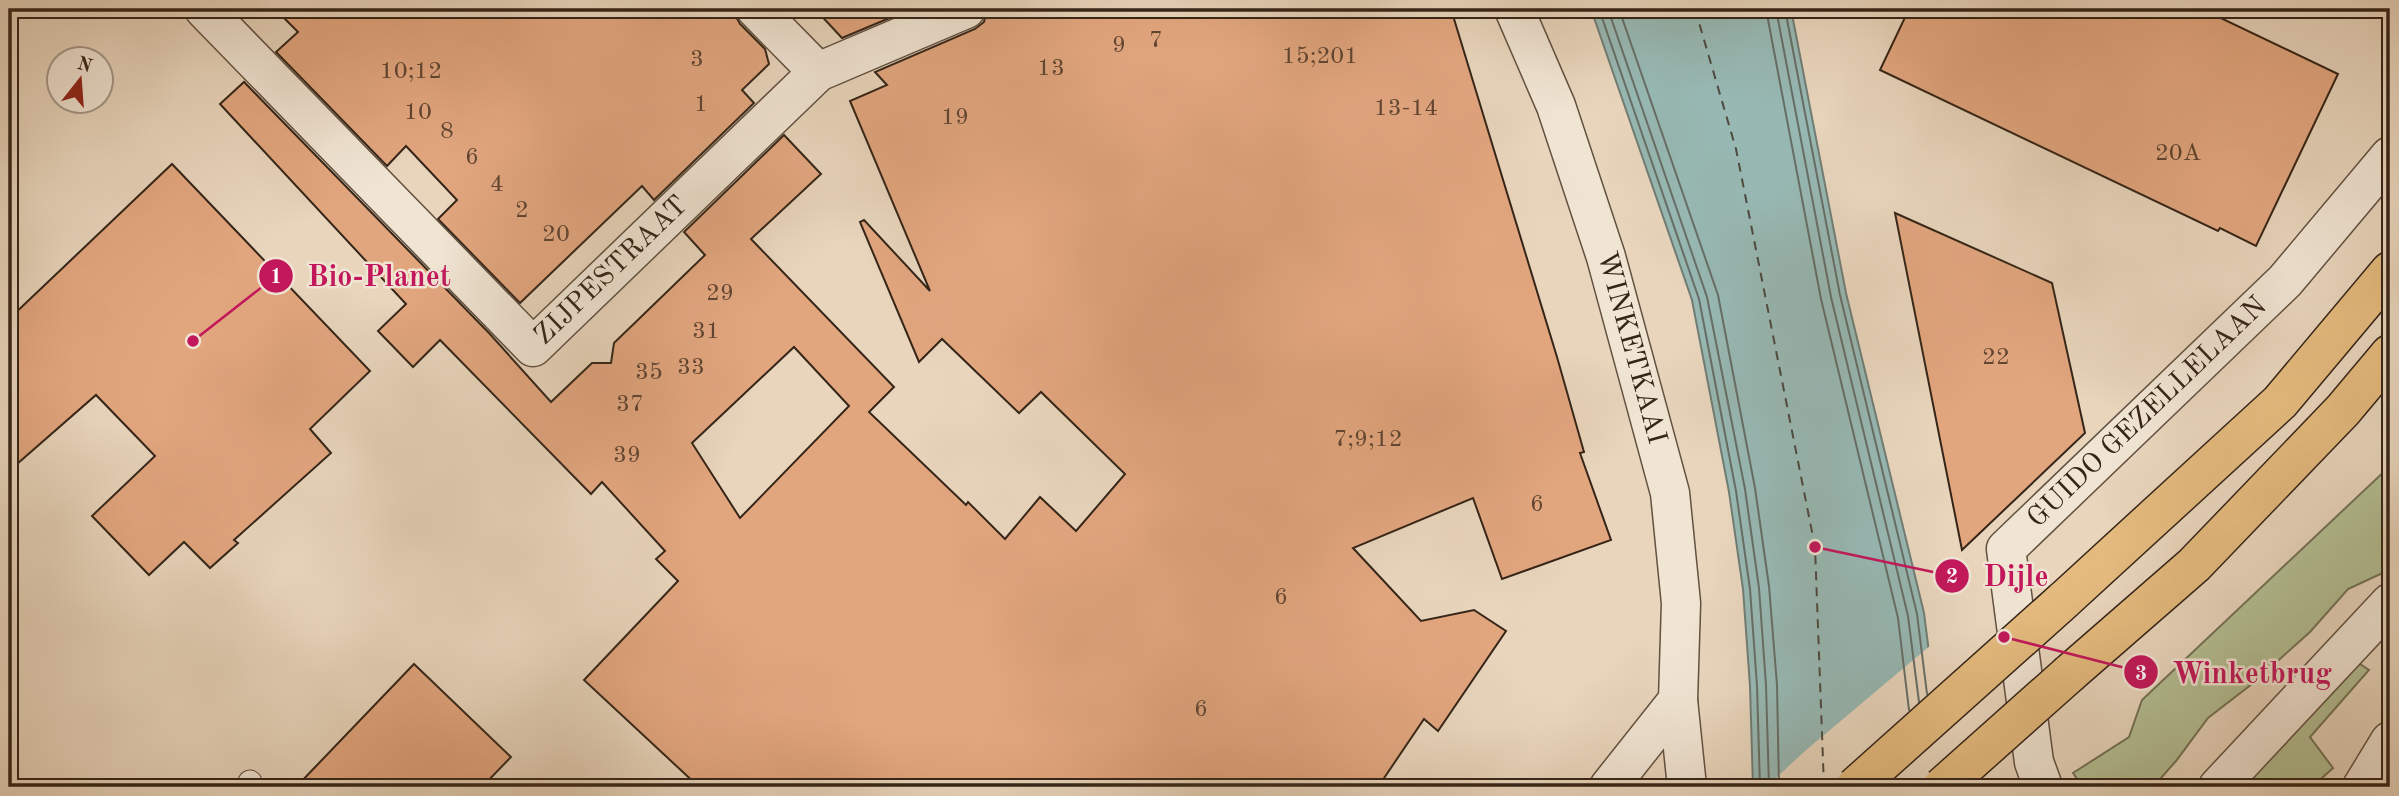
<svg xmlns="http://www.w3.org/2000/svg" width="2399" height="796" font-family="'Old Standard TT',serif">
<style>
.green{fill:#b3be93;stroke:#747256;stroke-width:2}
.water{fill:#97b8b3;stroke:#707d75;stroke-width:2}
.pier{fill:#e8d5bc}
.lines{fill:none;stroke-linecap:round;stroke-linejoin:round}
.shore{stroke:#666e66;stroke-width:2}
.ferry{stroke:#4e4a3f;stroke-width:2;stroke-dasharray:9 7;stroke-linecap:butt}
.building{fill:#e2a67f;stroke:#352518;stroke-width:2;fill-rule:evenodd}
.service-casing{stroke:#625141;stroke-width:25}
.minor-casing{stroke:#625141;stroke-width:41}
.primary-casing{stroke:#352518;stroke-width:41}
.service{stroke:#f0e4d3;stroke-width:23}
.minor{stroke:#f0e4d3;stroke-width:38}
.primary{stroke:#e4ba7e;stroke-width:38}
.primary-bridge-casing{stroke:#352518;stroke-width:41;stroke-linecap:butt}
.primary-bridge{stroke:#e4ba7e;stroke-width:38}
.labels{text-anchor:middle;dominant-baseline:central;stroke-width:5;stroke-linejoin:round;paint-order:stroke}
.number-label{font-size:24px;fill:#604532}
.street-label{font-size:28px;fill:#352518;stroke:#f0e4d3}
.leader{fill:none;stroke:#c2185b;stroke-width:2.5}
.callout-dot{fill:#c2185b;stroke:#f0e4d3;stroke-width:2.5}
.mark-label{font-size:21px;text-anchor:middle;font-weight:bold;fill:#fff}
.callout-label{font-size:30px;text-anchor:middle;font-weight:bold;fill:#c2185b;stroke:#f0e4d3;stroke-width:5;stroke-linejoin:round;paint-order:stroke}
</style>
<rect width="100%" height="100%" fill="#e8d5bc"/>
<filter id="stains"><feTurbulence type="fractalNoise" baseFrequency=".00286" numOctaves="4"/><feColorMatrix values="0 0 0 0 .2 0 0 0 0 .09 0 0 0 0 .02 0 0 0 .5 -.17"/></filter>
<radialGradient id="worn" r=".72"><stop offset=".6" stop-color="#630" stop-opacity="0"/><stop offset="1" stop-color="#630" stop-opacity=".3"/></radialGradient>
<!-- green -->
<path class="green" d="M 2390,466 L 2389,570 L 2348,589 L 2310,632 L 2252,684 L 2208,718 L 2176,761 L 2153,787 L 2083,787 L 2073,773 L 2129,737 L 2142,700 Z
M 2357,662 L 2369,670 L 2310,737 L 2333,768 L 2312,787 L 2243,787 Z"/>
<!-- water -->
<path class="water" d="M 1591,9 L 1791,9 L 1846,293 L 1924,613 L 1946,787 L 1753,787 L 1750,686 L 1743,589 L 1729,492 L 1692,300 Z"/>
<!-- pier -->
<path class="pier" d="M 1931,645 L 1949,787 L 1766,787 L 1805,751 Z"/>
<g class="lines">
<!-- shore -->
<path class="shore" d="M 1599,9 L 1699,299 L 1736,491 L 1750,589 L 1757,686 L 1760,787
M 1608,9 L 1707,297 L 1745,489 L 1759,588 L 1766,685 L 1769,787
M 1619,9 L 1718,295 L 1755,488 L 1769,586 L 1777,685 L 1779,787
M 1766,9 L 1821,299 L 1898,618 L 1909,710
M 1776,9 L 1831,297 L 1908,616 L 1919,702
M 1785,9 L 1840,295 L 1917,614 L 1927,694"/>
<!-- ferry -->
<path class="ferry" d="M 1695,9 L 1736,149 L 1815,547 L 1824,787"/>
</g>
<!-- building -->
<path class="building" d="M 275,9 L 735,9 L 735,15 L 740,24 L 765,49 L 769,64 L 742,90 L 754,103 L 654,200 L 642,186 L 520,303 L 438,219 L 457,200 L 406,146 L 387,166 L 276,52 L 298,32 Z
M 815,9 L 911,9 L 842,38 Z
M 987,9 L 1451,9 L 1557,357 L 1584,452 L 1580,453 L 1611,540 L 1502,579 L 1473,498 L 1353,548 L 1421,621 L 1474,610 L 1506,631 L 1438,731 L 1424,719 L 1378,787 L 699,787 L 584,680 L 678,581 L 656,559 L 665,551 L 602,482 L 591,494 L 440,340 L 413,367 L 378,331 L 406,304 L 220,104 L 244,82 L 489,333 L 551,402 L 592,363 L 611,363 L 614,343 L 705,255 L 684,232 L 784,135 L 821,174 L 751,239 L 894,387 L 869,412 L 966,505 L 968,502 L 1005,539 L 1040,497 L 1076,531 L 1125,474 L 1041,392 L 1019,413 L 942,339 L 919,362 L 860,222 L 864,220 L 930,291 L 850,101 L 887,85 L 875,72 L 975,29 L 984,22 ZM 794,347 L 849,406 L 740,518 L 692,443 Z
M 1909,9 L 2202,9 L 2338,74 L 2256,246 L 2220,228 L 2218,231 L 1880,70 Z
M 172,164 L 370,371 L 310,429 L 331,453 L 234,540 L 238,543 L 210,568 L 184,542 L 149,575 L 92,516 L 155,456 L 96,395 L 9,471 L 9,319 Z
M 1895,213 L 2052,283 L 2085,433 L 1962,550 Z
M 414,664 L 511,757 L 482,787 L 296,787 Z"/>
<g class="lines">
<defs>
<path id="service" d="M 249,787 L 250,782"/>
<g id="minor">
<path id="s1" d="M 204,9 L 533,347 L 818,72 L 966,9"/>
<path d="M 756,9 L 818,72"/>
<path id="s2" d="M 1514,9 L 1556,106 L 1606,257 L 1670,493 L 1681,603 L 1678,700 L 1687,787"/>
<path d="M 1609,787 L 1678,700"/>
<path id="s3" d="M 2043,787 L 2034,762 L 2006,549 L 2285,281 L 2390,156"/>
<path d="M 2218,787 L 2390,603"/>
<path d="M 2362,787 L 2390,741"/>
</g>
<path id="primary" d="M 2064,600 L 2280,402 L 2390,271
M 2070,673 L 2194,565 L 2343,410 L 2390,354"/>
</defs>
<!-- service casing -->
<use href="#service" class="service-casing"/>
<!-- minor casing -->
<use href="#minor" class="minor-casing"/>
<!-- primary casing -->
<use href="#primary" class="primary-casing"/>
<!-- service -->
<use href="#service" class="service"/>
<!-- minor -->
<use href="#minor" class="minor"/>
<!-- primary -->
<use href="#primary" class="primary"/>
<defs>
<path id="primary-bridge" d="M 1855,787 L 2064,600
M 1942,787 L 2070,673"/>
</defs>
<!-- primary-bridge casing -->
<use href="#primary-bridge" class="primary-bridge-casing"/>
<!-- primary-bridge -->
<use href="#primary-bridge" class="primary-bridge"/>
</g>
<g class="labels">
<!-- number labels -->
<g class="number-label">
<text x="1156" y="41">7</text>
<text x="1119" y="46">9</text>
<text x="1320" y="57">15;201</text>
<text x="697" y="60">3</text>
<text x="1051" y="69">13</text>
<text x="411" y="72">10;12</text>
<text x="701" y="105">1</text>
<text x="1406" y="109">13-14</text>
<text x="418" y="113">10</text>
<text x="955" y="118">19</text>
<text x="447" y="132">8</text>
<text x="2178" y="154">20A</text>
<text x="472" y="158">6</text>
<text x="497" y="185">4</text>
<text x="522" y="211">2</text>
<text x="556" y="235">20</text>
<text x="720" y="294">29</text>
<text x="706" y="332">31</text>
<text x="1996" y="358">22</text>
<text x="691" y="368">33</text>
<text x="649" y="373">35</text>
<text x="630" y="405">37</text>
<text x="1368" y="440">7;9;12</text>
<text x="627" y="456">39</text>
<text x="1537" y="505">6</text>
<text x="1281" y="598">6</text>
<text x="1201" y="710">6</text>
</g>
<!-- street labels -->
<g class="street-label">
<text stroke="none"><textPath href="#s1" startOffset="581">ZIJPESTRAAT</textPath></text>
<text stroke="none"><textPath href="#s2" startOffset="359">WINKETKAAI</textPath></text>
<text stroke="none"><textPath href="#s3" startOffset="438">GUIDO GEZELLELAAN</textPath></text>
</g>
</g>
<!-- callouts -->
<path class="leader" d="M193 341L276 276M1815 547L1952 576M2004 637L2141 672"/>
<g class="callout-dot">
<circle cx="193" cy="341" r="7"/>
<circle cx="1815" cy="547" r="7"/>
<circle cx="2004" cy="637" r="7"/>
<circle cx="276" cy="276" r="18"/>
<circle cx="1952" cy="576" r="18"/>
<circle cx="2141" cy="672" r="18"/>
</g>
<g class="mark-label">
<text x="276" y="283">1</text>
<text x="1952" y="583">2</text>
<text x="2141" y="680">3</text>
</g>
<g class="callout-label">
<text x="379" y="286">Bio-Planet</text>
<text x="2016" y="586">Dijle</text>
<text x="2252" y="683">Winketbrug</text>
</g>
<!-- margin -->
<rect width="2399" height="796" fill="none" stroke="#e8d5bc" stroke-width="35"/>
<rect x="10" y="10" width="2378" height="775" fill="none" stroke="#352518" stroke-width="3.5"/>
<rect x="18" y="18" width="2364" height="761" fill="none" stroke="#352518" stroke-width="2"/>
<!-- north arrow -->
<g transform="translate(80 80) rotate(17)"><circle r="33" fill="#f0e4d3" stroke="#a59888" stroke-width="2"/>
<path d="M0-5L12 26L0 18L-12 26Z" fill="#8f2418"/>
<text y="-10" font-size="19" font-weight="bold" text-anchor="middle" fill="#352518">N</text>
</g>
<rect width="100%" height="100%" filter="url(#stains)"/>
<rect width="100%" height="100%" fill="url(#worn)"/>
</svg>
